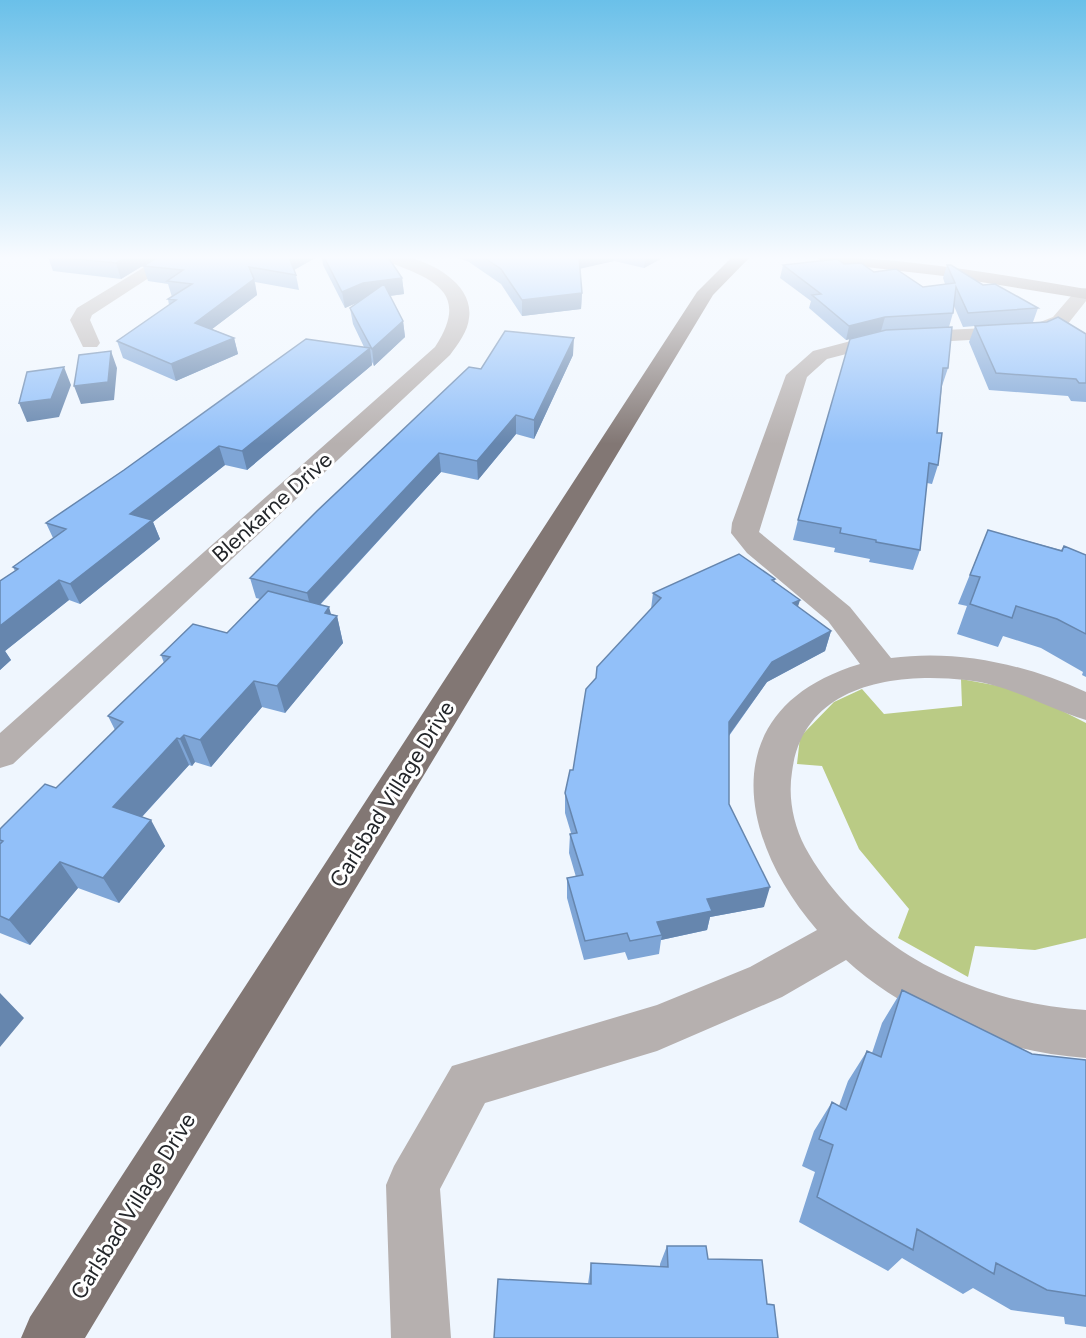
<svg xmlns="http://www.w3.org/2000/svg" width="1086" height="1338" font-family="Figtree,sans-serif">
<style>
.green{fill:#bacb85}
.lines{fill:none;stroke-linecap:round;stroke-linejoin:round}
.minor{fill:#b6b0af;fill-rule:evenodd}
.secondary{fill:#988f8d;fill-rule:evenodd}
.primary{fill:#827774;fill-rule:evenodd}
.wall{fill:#7ea5d6}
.shaded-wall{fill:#6686ae}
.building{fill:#92c0f9;stroke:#6686ae;stroke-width:1.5}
.labels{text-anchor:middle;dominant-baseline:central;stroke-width:6;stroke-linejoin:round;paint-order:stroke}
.street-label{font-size:22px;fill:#23262a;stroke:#fff}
</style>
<rect width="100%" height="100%" fill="#eff6fe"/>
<!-- green -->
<path class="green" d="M 961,679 L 1021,690 L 1086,723 L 1086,938 L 1035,950 L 975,946 L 968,977 L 898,938 L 909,909 L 859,849 L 822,766 L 797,764 L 800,737 L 834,702 L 862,689 L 884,714 L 962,706 Z"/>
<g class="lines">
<!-- minor -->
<path class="minor" d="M 161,257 L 181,257 L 92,315 L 90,320 L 100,343 L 97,347 L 83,347 L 70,320 L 77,308 Z
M 384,257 C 391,257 400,256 407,257 C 435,263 474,286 469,318 C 468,331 458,344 450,355 L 13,764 L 0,768 L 0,733 L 435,347 C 471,292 433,279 386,261 Z
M 1086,288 L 1086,301 L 1067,325 L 1040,336 L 881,345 L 827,359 L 807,377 L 759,532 L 850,607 L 891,658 C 957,649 1025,664 1086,692 L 1086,720 C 1044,707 1011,685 966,680 C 893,672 803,685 792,772 C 788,797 793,824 805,847 C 861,949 973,1003 1086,1010 L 1086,1058 C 999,1051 911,1019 846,960 L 782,997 L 657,1051 L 485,1103 L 440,1189 L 451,1338 L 391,1338 L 386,1185 L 394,1166 L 452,1066 L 657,1005 L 750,967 L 817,930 C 735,835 716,707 860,664 L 828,621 L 747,553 L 731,533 L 732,523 L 786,375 L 813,351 L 881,333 L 1030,326 L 1053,317 L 1077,289 Z"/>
<!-- secondary -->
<path class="secondary" d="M 815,257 C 906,257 996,274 1086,289 L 1086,299 L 944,276 L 823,262 Z"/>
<!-- primary -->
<path class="primary" d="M 732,257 L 750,257 L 713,295 L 85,1338 L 21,1338 L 30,1317 L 697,292 Z"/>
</g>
<!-- wall -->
<path class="wall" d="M 48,257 L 157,257 L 121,279 L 53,271 Z
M 317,257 L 294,270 L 296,275 L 299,290 L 255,282 L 257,295 L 212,329 L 234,338 L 238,354 L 176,381 L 123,358 L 117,341 L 169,305 L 168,299 L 172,297 L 168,284 L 148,281 L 143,266 Z
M 322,257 L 388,257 L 402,278 L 404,294 L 390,296 L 403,321 L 405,337 L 374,366 L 372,362 L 372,365 L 247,470 L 225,465 L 153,522 L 160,539 L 80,604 L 69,600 L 5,651 L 11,660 L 0,670 L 0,581 L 15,571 L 13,567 L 53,538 L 46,523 L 364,347 L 353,324 L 350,308 L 359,302 L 345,308 L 323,265 Z
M 456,257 L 664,257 L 644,268 L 614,261 L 580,268 L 582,293 L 581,309 L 522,316 L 501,284 L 469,262 Z
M 844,264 L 874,272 L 923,287 L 945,284 L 943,278 L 947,265 L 983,285 L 1038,308 L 1033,322 L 1086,334 L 1086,402 L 1071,401 L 1068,396 L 989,390 L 969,342 L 975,326 L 963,327 L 954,306 L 953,313 L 949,327 L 948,368 L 942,386 L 937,433 L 938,465 L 932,484 L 927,483 L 920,550 L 913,570 L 869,562 L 870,559 L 834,552 L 835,548 L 793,540 L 798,520 L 885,331 L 881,331 L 846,340 L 809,308 L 811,301 L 780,278 L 783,265 Z
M 573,355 L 534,439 L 516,434 L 478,480 L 441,472 L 320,605 L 331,614 L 337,616 L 343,643 L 285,713 L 262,707 L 211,767 L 195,762 L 192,766 L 189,765 L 142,817 L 165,846 L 119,903 L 78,888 L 30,945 L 0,933 L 0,829 L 56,788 L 115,730 L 108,716 L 164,663 L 161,655 L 227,633 L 260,599 L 256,598 L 250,578 L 481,369 Z
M 988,530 L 1061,550 L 1064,546 L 1086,555 L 1086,677 L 1082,675 L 1083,672 L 1041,648 L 1003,636 L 998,647 L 957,634 L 967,606 L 958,604 Z
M 775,579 L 774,582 L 798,607 L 831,631 L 825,651 L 767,682 L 729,736 L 729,804 L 764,907 L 710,917 L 707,930 L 661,940 L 659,954 L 628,960 L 625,952 L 584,960 L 567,898 L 567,878 L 576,877 L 569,853 L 570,834 L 571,833 L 565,813 L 565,793 L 573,770 L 596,678 L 651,609 L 653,593 Z
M 902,990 L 1032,1054 L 1086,1060 L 1086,1327 L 1065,1324 L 1064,1317 L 1011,1310 L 973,1288 L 963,1294 L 902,1258 L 888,1271 L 799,1222 L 815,1172 L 802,1166 L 814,1131 L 832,1102 L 839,1106 L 848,1081 L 867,1051 L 872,1053 L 882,1023 Z
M 667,1246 L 708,1259 L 762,1260 L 588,1284 L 591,1263 L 660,1267 L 660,1264 Z"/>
<!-- shaded-wall -->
<path class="shaded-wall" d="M 128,257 L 157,257 L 121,279 L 116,263 Z
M 289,257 L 317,257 L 292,271 Z
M 579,257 L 614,257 L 614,261 L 579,269 Z
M 645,257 L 664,257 L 644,268 Z
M 402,278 L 404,294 L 365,299 L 345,308 L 342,292 L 363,283 Z
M 254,279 L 257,295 L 199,339 L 195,323 Z
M 582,293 L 581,309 L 522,316 L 522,300 Z
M 885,317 L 881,331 L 846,340 L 849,326 Z
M 403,321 L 405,337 L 374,366 L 372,349 Z
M 234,338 L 238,354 L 176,381 L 171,364 Z
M 574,338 L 573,355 L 534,439 L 534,420 Z
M 370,348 L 372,365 L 247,470 L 242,451 Z
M 111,351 L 117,368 L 114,400 L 81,404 L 74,386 Z
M 64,367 L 71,385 L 59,417 L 27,422 L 19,403 Z
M 516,415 L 516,434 L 478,480 L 477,461 Z
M 219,446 L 225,465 L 153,522 L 160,539 L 80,604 L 70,584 L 130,514 Z
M 439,453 L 441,472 L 312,613 L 307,593 Z
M 59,580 L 69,600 L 5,651 L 11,660 L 0,670 L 0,626 Z
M 800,600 L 794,620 L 793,603 Z
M 329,607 L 333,621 L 337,616 L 343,643 L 285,713 L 277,686 L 325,613 Z
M 831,631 L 825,651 L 767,682 L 724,742 L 729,722 L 772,662 Z
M 254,681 L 262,707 L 211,767 L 200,740 Z
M 184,735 L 195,762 L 192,766 L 180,739 Z
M 177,738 L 189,765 L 127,833 L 113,807 Z
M 151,820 L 165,846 L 119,903 L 103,878 Z
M 60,862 L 78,888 L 30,945 L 9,920 Z
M 770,887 L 764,907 L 710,917 L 707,930 L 661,940 L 662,935 L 657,922 L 707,899 Z
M 0,993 L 24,1018 L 0,1047 Z"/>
<!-- building -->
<path class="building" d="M 53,257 L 128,257 L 116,263 Z
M 158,257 L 289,257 L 296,275 L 249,267 L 254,279 L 195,323 L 234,338 L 171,364 L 117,341 L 176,300 L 168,299 L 192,284 L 167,281 L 183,270 L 143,266 Z
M 324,257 L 388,257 L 402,278 L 363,283 L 342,292 Z
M 483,257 L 579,257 L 582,293 L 522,300 L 501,269 Z
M 837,259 L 844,264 L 861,263 L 874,272 L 896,269 L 923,287 L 955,283 L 947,265 L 951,265 L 983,285 L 995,284 L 1038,308 L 968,313 L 956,287 L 953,313 L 885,317 L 849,326 L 812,295 L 821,294 L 783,265 Z
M 384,284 L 403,321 L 372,349 L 350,308 Z
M 1058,317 L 1086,334 L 1086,383 L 1079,383 L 1076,379 L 996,373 L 975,326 L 1047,322 Z
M 952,327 L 948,368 L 943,368 L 937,433 L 942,433 L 938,465 L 929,463 L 920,550 L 876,542 L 876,540 L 840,533 L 841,528 L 798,520 L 850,339 L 886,330 Z
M 505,331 L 574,338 L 534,420 L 516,415 L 477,461 L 439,453 L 307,593 L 250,578 L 317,511 L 469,367 L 481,369 Z
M 306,339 L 370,348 L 242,451 L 219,446 L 130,514 L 152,520 L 70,584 L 59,580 L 0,626 L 0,581 L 18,569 L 13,567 L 66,529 L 46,523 L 124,470 Z
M 111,351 L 108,382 L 74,386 L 79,355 Z
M 64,367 L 51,399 L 19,403 L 27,372 Z
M 988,530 L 1062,551 L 1064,546 L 1086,555 L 1086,634 L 1057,619 L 1016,606 L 1012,618 L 970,604 L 980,577 L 970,575 Z
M 739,554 L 775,579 L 772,580 L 800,600 L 793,603 L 831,631 L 772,662 L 729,722 L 729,804 L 770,887 L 707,899 L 712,911 L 657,922 L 662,935 L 630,941 L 627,933 L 585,941 L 567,878 L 583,875 L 570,834 L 577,833 L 565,793 L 570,770 L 573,770 L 586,689 L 596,678 L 597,667 L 661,598 L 653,593 Z
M 268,591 L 329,607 L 325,613 L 337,616 L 277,686 L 254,681 L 200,740 L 184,735 L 180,739 L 177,738 L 113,807 L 151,820 L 103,878 L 60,862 L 9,920 L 0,916 L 0,844 L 3,841 L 0,840 L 0,829 L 45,784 L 56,788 L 123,722 L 108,716 L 170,657 L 161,655 L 193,624 L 227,633 Z
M 902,990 L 1032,1054 L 1086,1060 L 1086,1296 L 1047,1290 L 996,1263 L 994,1274 L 917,1229 L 913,1250 L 817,1197 L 833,1145 L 819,1139 L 832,1102 L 846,1110 L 867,1051 L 881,1057 Z
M 667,1246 L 706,1246 L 708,1259 L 762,1260 L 767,1304 L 774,1305 L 778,1338 L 494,1338 L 498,1279 L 591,1284 L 591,1263 L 668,1267 Z"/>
<!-- sky -->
<linearGradient id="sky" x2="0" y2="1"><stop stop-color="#6ac0e9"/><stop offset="0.58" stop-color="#f8fbff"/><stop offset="1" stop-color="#f8fbff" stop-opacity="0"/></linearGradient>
<rect width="1086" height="444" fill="url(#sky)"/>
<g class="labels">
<!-- street labels -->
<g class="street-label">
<text transform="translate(272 507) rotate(-42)">Blenkarne Drive</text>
<text transform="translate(392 794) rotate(-58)">Carlsbad Village Drive</text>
<text transform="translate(133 1206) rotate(-58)">Carlsbad Village Drive</text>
</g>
</g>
</svg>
